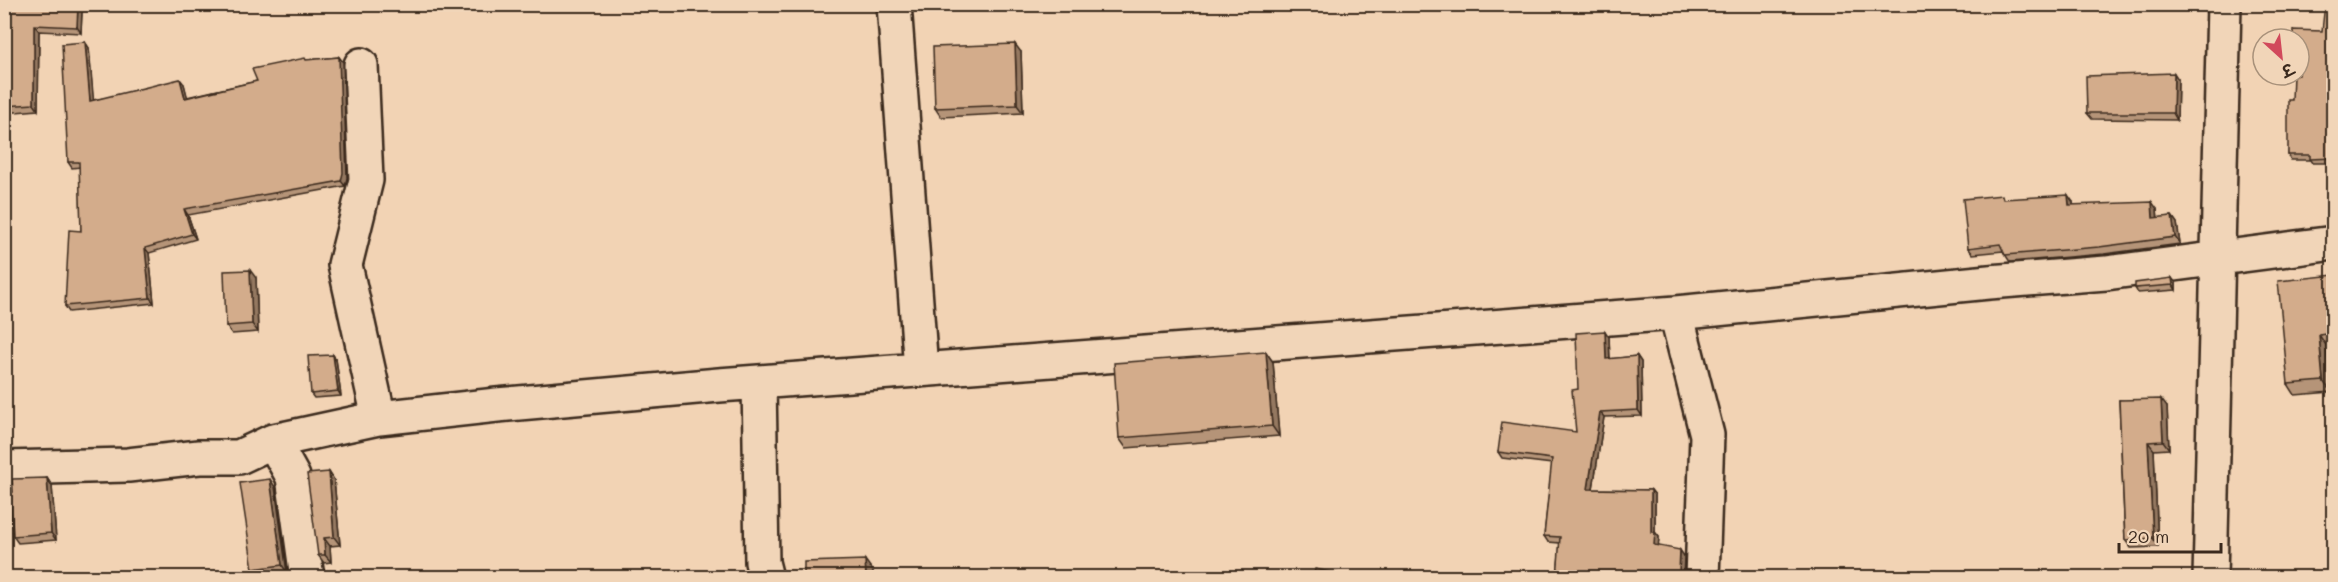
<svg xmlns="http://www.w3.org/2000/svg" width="2338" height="582" font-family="Mali,'Playpen Sans Deva',sans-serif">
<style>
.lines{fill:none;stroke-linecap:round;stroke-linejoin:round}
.minor-casing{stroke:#3b2a1e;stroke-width:38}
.minor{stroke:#f1d5b8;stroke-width:33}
.wall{fill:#b59478;stroke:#3b2a1e;stroke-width:1.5}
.shaded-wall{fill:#947861;stroke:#3b2a1e;stroke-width:1.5}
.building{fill:#d3ac8b;stroke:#3b2a1e;stroke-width:1.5}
</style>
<rect width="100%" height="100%" fill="#f2d3b4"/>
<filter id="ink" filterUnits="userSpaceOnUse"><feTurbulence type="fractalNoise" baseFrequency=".0167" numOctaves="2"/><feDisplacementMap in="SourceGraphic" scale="12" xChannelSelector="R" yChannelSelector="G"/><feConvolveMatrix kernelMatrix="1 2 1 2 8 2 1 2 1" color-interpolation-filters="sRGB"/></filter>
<g filter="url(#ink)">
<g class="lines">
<defs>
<path id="minor" d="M 894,4 L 921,370
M 361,65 L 366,180 L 345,265 L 379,418
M 1676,313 L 1707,435 L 1702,578
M 759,382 L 762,562 L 766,578
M 273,441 L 293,477 L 307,578
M 4,468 L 128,465 L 199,457 L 239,457 L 273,441 L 379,418 L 497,405 L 719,385 L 1676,313 L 1989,282 L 2106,273 L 2334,243
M 2210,578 L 2224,4"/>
</defs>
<!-- minor casing -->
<use href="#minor" class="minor-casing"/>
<!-- minor -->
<use href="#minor" class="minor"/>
</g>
<!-- wall -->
<path class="wall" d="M 4,4 L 147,4 L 82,11 L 81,33 L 39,31 L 38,110 L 4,113 Z
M 2334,4 L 2334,163 L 2313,163 L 2311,160 L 2291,160 L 2288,155 L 2292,100 Z
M 85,42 L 89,48 L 93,100 L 184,84 L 187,97 L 257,81 L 307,60 L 339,57 L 343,62 L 347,178 L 345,186 L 188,215 L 196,239 L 149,253 L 154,303 L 69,312 L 65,306 L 81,231 L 80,167 L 72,168 L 68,162 Z
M 1021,52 L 1023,113 L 941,117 L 935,108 Z
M 2178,79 L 2177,120 L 2092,119 L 2087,113 Z
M 2005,199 L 2073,202 L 2073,205 L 2157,209 L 2158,218 L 2172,216 L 2177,223 L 2180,244 L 2104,254 L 2010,262 L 2003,251 L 1973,254 L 1968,248 Z
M 2334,275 L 2334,344 L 2326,345 L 2331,392 L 2295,395 L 2288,384 Z
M 256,278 L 258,332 L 232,334 L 226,326 Z
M 2176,283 L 2176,290 L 2138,293 L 2135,288 Z
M 1609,337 L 1610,359 L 1637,356 L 1641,362 L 1642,416 L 1604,417 L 1593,489 L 1651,490 L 1655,495 L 1655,532 L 1659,537 L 1658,546 L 1684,556 L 1683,578 L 1557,578 L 1560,543 L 1548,542 L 1544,536 L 1552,464 L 1502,458 L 1498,452 L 1576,432 Z
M 1266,352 L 1273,362 L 1279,436 L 1126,448 L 1119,438 Z
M 333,355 L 336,359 L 341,396 L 314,398 L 311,394 Z
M 2119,400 L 2167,407 L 2169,449 L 2154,450 L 2158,547 L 2131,548 L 2125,540 Z
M 329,472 L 334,480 L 340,545 L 330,546 L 331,562 L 324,563 L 318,555 Z
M 47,478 L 52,486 L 56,540 L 18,543 L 13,536 L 13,492 Z
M 275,487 L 287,573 L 259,578 L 253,569 Z"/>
<!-- shaded-wall -->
<path class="shaded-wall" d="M 78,5 L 82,11 L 81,33 L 77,27 Z
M 34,25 L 39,31 L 38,110 L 34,104 Z
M 85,42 L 89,48 L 94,106 L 90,101 Z
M 1015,44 L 1021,52 L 1023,113 L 1017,105 Z
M 339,57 L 343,62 L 347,178 L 345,186 L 341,181 Z
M 2174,73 L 2178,79 L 2177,120 L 2173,113 Z
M 180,79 L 184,84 L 189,103 L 185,98 Z
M 2068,195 L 2073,202 L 2073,212 L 2069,205 Z
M 2152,202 L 2157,209 L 2158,225 L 2153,218 Z
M 184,209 L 188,215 L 196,239 L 192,234 Z
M 2172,216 L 2177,223 L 2180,244 L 2175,237 Z
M 145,248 L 149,253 L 154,303 L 150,298 Z
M 250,270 L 256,278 L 258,332 L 252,324 Z
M 2172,278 L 2176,283 L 2176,290 L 2173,285 Z
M 1605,331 L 1609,337 L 1610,365 L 1606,359 Z
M 2319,335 L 2326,345 L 2331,392 L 2323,381 Z
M 1266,352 L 1273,362 L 1279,436 L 1272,426 Z
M 333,355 L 336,359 L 341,396 L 338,391 Z
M 1637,356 L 1641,362 L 1642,416 L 1638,410 Z
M 2161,399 L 2167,407 L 2169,449 L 2163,441 Z
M 1600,412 L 1604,417 L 1592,495 L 1588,489 Z
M 2148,442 L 2154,450 L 2158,547 L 2153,538 Z
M 329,472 L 334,480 L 340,545 L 334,537 Z
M 47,478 L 52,486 L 56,540 L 51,533 Z
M 270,479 L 275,487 L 287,573 L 282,565 Z
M 1651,490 L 1655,495 L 1655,532 L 1659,537 L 1658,551 L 1654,545 L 1651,532 Z
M 324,538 L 330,546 L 331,562 L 325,555 Z
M 1680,550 L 1684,556 L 1683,578 L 1681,578 L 1679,572 Z
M 865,560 L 873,571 L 874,578 L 866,578 Z"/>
<!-- building -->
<path class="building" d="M 4,4 L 86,4 L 78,5 L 77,27 L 34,25 L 34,104 L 4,106 Z
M 2325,4 L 2334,4 L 2334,158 L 2310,159 L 2310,155 L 2288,155 L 2288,100 L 2292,100 L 2293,75 L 2299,75 L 2299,39 L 2293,39 L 2293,30 L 2322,31 Z
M 85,42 L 90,101 L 180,79 L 185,98 L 257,81 L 252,69 L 305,58 L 306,60 L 339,57 L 343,173 L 341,181 L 184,209 L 192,234 L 145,248 L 150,298 L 65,306 L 69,230 L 81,231 L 79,162 L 68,162 L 62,44 Z
M 1015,44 L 1017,105 L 935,108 L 933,47 Z
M 2174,73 L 2173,113 L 2087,113 L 2086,76 Z
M 2002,195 L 2003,199 L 2068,195 L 2069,205 L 2152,202 L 2153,218 L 2172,216 L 2175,237 L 2099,247 L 2005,255 L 2000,244 L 1968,248 L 1963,199 Z
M 250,270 L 252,324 L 226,326 L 224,271 Z
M 2334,275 L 2334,333 L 2319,335 L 2323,381 L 2288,384 L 2278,281 Z
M 2172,278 L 2173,285 L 2135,288 L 2135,283 Z
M 1605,331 L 1606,359 L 1637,356 L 1638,410 L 1600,412 L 1588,489 L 1651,490 L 1651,532 L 1655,532 L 1654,545 L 1680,550 L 1679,572 L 1681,578 L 1557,578 L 1560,537 L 1544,536 L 1552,459 L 1498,452 L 1502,422 L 1576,432 L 1572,390 L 1578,389 L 1576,333 Z
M 1266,352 L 1272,426 L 1119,438 L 1114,363 Z
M 333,355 L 338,391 L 311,394 L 308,356 Z
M 2161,399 L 2163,441 L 2148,442 L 2153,538 L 2125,540 L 2119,400 Z
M 329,472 L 334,537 L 324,538 L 325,555 L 318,555 L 307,474 Z
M 47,478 L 51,533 L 13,536 L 10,492 L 13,492 L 12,479 Z
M 270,479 L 282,565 L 253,569 L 240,483 Z
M 865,560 L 866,578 L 804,578 L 804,562 Z
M 1315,569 L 1341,574 L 1340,578 L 1313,578 Z"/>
</g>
<!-- margin -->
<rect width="2338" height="582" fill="none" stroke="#f1d5b8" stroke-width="24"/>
<rect x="12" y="12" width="2314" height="558" fill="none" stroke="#3b2a1e" stroke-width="2" filter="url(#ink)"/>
<!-- north arrow -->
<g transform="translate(2281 57) rotate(153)"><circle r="28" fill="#f1d5b8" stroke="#a8917a" stroke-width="1.5"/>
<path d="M0-4.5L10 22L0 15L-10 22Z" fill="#d1495b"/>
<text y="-9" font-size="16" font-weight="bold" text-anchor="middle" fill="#3b2a1e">उ</text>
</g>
<!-- scale -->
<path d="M2119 543v9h102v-9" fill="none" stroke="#3b2a1e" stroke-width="3"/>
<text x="2128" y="543" font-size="18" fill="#3b2a1e" stroke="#f1d5b8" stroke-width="4.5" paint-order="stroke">20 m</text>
</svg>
